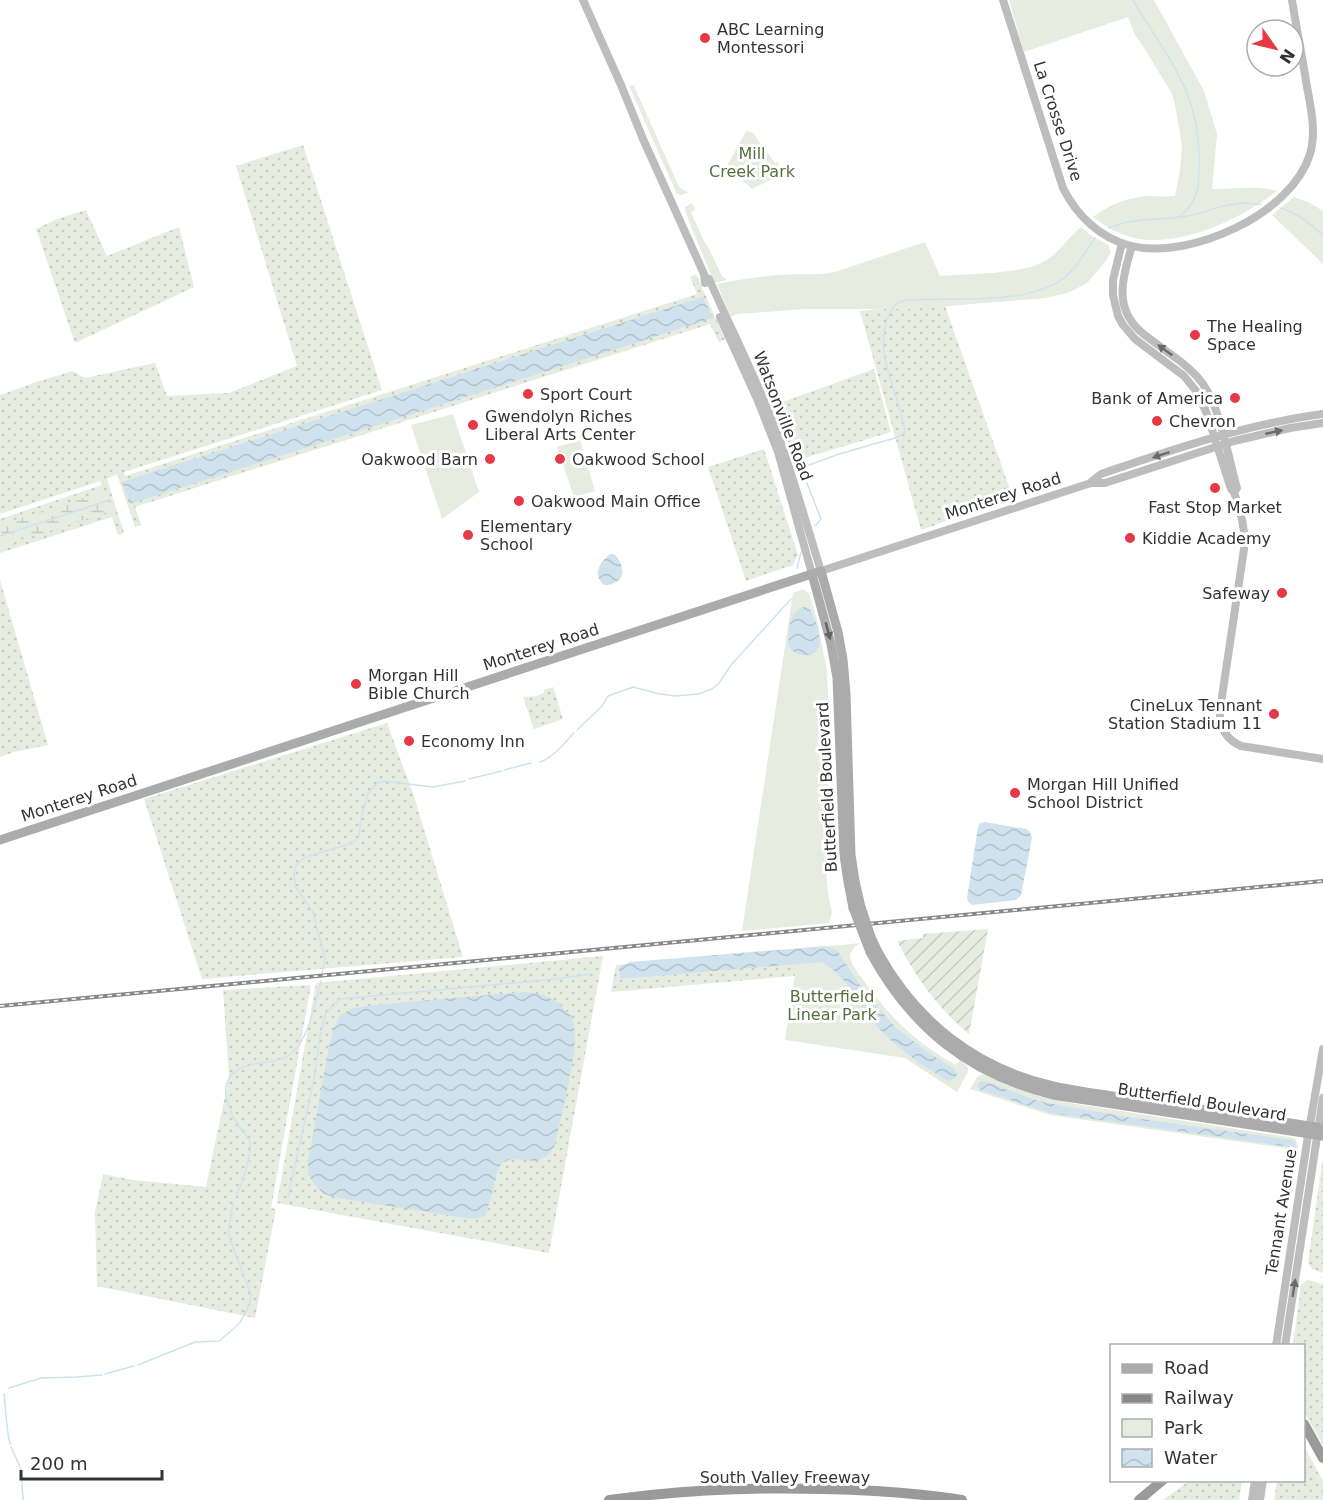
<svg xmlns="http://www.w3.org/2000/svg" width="1323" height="1500" font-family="'DejaVu Sans',sans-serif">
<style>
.grass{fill:url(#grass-dots)}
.wetland{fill:url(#wetland-marsh)}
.park{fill:#e6ecdf}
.garden{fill:url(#garden-furrows)}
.water{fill:url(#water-waves)}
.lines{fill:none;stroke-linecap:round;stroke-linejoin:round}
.stream{stroke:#cfe2ee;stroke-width:1.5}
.secondary{stroke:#bdbdbd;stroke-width:8}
.primary{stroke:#ababab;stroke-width:9}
.highway{stroke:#9a9a9a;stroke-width:10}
.rail-casing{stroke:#888;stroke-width:4}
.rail{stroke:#fff;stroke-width:1.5;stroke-dasharray:4.5;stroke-linecap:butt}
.primary-bridge{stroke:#ababab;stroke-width:9}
.oneway{fill:#6a6a6a}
.oneway2{fill:#636363}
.poi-dot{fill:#e63946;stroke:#fff;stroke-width:2}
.labels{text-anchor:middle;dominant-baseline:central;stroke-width:6;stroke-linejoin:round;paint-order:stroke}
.poi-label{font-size:16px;fill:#333;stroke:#fff;text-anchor:start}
.street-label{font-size:16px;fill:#333;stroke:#fff}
.park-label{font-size:16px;fill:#56703f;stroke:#fff}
</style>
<defs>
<pattern id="grass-dots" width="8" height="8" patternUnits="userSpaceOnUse" patternTransform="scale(1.5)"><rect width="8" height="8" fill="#e6ecdf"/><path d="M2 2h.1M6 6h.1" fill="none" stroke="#c6cbc0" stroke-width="1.8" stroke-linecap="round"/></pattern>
<pattern id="wetland-marsh" width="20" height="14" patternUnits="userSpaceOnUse" patternTransform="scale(1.5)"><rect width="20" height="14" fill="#e6ecdf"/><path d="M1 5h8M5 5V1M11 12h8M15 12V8" fill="none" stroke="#c6cbc0"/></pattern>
<pattern id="garden-furrows" width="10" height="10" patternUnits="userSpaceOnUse" patternTransform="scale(1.5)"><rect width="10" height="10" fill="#e6ecdf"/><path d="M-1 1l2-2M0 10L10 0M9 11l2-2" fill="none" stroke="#c6cbc0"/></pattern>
<pattern id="water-waves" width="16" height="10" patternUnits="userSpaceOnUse" patternTransform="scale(1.5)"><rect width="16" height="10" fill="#cfe2ee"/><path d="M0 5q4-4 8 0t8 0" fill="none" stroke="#b2c2cd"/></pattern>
</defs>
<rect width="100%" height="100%" fill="#fff"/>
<!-- grass -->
<path class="grass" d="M 303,145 L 382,390 L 124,472 L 125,476 L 697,294 L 690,277 L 696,274 L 725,339 L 719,342 L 710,324 L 135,507 L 141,525 L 135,527 L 117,474 L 107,479 L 124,533 L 118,535 L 112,517 L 0,553 L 0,519 L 102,485 L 100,481 L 0,514 L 0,395 L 36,382 L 73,371 L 85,378 L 155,363 L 167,396 L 229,393 L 297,366 L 236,166 Z
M 86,210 L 107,256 L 179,227 L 194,287 L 75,343 L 36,229 L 57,219 Z
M 944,303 L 1013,498 L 921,530 L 860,311 Z
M 874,369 L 891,432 L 795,461 L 774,405 Z
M 764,449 L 798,555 L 793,565 L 746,581 L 708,467 Z
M 0,580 L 48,745 L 14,752 L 0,757 Z
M 553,687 L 563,719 L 534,729 L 523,697 L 536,696 L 544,693 L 544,690 Z
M 387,723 L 413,793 L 463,957 L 202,979 L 144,799 Z
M 799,949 L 795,976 L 611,992 L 616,965 Z
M 603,956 L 549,1253 L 277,1203 L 316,983 Z
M 311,985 L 271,1208 L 276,1209 L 255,1318 L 97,1286 L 95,1212 L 103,1174 L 133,1180 L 206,1187 L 229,1077 L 223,990 Z
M 1323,1156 L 1323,1273 L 1312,1269 L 1308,1263 Z
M 1308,1280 L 1323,1284 L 1323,1445 L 1304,1412 L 1304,1346 L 1293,1345 L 1301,1285 Z
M 1304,1446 L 1323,1481 L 1323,1500 L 1274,1500 L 1277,1481 L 1304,1480 Z
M 1189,1481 L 1242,1481 L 1239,1500 L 1163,1500 Z"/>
<!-- wetland -->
<path class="wetland" d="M 107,490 L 114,510 L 0,547 L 0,525 Z"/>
<!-- park -->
<path class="park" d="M 1009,0 L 1154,0 L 1204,91 L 1217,134 L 1212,189 C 1231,189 1259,185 1277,191 C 1241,219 1181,248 1134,238 C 1119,234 1106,227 1093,217 C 1109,205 1126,198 1146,196 C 1156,196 1166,197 1175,196 L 1180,170 L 1182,146 L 1175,105 L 1172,94 L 1143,46 L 1135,35 L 1128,17 L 1024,52 Z
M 631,85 L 634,86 L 679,187 L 688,193 L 680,195 L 676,192 L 630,88 Z
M 747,131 L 753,133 L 775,163 L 779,162 L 778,167 L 780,175 L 752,189 L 727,166 L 745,133 Z
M 1294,197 L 1308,202 L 1323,211 L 1323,264 L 1272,215 Z
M 692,203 L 695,210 L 691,212 L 705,243 L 707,245 L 722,276 L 727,280 L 714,283 L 685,211 L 685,207 Z
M 1081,227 L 1090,235 L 1108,245 L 1111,252 L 1105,262 L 1087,283 L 1070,292 L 1046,298 L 912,309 L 804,309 L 737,314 L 731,317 L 717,284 C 737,280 758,277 778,275 C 797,273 816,276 835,272 L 925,242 L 940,276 C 965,274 1023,274 1043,262 C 1059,254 1068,237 1081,227 Z
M 453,414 L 479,492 L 442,519 L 411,425 Z
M 580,440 L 595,491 L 574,497 L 557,447 Z
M 803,589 L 809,594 L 817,619 L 827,671 L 830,745 L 825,858 L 828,893 L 832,912 L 829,923 L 742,931 L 793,593 Z
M 861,943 C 856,945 851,950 850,956 C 850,963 857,971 861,977 C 878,1001 897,1024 921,1042 C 932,1051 944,1058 956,1065 L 960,1060 L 968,1067 L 968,1072 L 957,1092 L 905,1058 L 785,1040 L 799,949 Z
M 983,1074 L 1005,1084 L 1039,1096 L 1076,1104 L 1295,1138 L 1298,1145 L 1298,1150 L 1050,1115 L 970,1089 L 977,1077 Z"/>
<!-- garden -->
<path class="garden" d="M 988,929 L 969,1034 C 936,1006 917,979 897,941 L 923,938 L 923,934 Z"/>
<!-- water -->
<path class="water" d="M 703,297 L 713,318 L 130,504 L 122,482 Z
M 610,554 L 614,554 C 622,561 628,578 614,583 C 611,585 607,585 604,585 C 592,574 599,563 610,554 Z
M 803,607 L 809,608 C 814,614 822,638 819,646 C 815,660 793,657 788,645 C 790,629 787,615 803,607 Z
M 985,822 L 1026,829 L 1030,832 L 1032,838 L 1021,895 L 1016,900 L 972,905 L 968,902 L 967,898 L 978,827 L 980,823 Z
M 825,946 L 837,950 L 863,990 L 895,1027 L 929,1053 L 953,1068 L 957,1074 L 955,1078 L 948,1081 C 921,1065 896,1048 875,1024 C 858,1004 846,974 821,962 L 620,979 L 619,967 L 630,962 Z
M 526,992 L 544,995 L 559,1003 L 572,1017 L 575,1035 L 574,1052 L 566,1096 L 554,1148 L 547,1156 L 536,1161 L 511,1159 L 501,1163 L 496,1176 L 493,1190 L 486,1214 L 477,1219 L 465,1218 L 338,1198 L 324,1194 L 314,1184 L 308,1174 L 308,1162 L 329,1047 L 333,1030 L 340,1015 L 353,1008 L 384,1004 Z
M 984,1081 L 1038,1101 L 1075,1108 L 1121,1116 L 1292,1140 L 1295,1142 L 1296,1148 L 1050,1113 L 980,1090 L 978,1087 L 979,1082 Z"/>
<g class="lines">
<!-- stream -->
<path class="stream" d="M 1133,0 C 1167,58 1201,92 1199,164 C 1199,188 1199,201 1179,217
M 1281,208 C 1297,213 1312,224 1323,236
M 1109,228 C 1134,217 1160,221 1187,216 C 1205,213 1223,204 1242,203 C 1248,203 1254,204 1261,204
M 815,526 L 821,519 L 801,468 L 839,454 L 895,438 L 903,434 L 905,431 C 899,392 873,356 888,317 C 893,306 897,301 908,300 C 953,297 1027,306 1064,278 C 1077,268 1086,251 1095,238
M 0,536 L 110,500
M 797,568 L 801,552
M 577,730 L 602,706 L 608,696 L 633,687 L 660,694 L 675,696 L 698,694 L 712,689 L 719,683 L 731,665 L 791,599
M 540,762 C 554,757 564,743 574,733
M 504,770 L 531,763
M 469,779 L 502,771
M 322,974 L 325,959 L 313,912 L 295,886 L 294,871 L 297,864 L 306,857 L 352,843 L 359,837 L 361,818 L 368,793 L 376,784 L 383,781 L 433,787 L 465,781
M 236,1197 C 241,1185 252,1156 250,1144 C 250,1138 244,1134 241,1129 C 234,1120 223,1098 226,1086 C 233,1055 274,1069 292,1053 C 310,1036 314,1005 321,981
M 288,1197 L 314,1079 L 320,1036 L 326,1013 L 340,999 L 546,980 L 591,974
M 138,1365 L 195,1342 L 219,1341 L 237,1326 L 241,1321 L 250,1303 L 251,1295 L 228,1234 L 233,1203
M 105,1374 L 134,1366
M 9,1388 L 41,1378 L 77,1377 L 102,1375
M 4,1394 C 6,1410 6,1428 10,1444
M 11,1447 L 21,1469 L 23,1500"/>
<!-- secondary -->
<path class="secondary" d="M 583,0 L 621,85 L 643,139 L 704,274 L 705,283
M 1003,0 L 1063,188 C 1077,216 1100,238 1131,246 C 1190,260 1292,214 1310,154 C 1317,130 1310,105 1306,81 C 1302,54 1296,27 1292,0
M 1122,243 L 1113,280 L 1113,295 L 1118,316 L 1123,325 L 1135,339 L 1184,376 L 1197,392 L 1207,414 L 1231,489 L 1234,492 C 1240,511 1246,528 1244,549 L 1220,710 C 1219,726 1225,739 1241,746 L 1323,759
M 1132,246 C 1123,275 1113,307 1140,331 C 1149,339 1160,346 1169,353 C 1182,362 1194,371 1203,384 C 1221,410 1228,457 1237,488 L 1234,492
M 705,277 L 709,279 C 732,331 758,382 778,435 C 794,480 807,526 821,571 L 1091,483 L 1105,483 L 1234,441 L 1290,428 L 1323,423
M 720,317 L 758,401 L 778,452 L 812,574
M 1091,482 L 1101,474 C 1174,449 1247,424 1323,414
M 1276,1346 L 1307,1142 L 1323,1049
M 1285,1346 L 1323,1098
M 1252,1500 L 1255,1480
M 1260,1500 L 1263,1480"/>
<!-- primary -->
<path class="primary" d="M 812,574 L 831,644 L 837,678 L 844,855 L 848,882 L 853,908
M 0,840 L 821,571 L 838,632 L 843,659 L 846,694 L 851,855 L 855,881 L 861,907
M 870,952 C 911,1028 969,1074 1053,1095 L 1323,1136
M 878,952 C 916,1021 975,1068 1053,1086 C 1084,1093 1116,1096 1147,1101 C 1206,1110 1264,1119 1323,1128"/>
<!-- highway -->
<path class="highway" d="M 1304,1424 L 1323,1458
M 609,1500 C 680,1490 753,1487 824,1489 C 870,1490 916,1493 962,1500
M 1139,1500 L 1163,1480"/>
<defs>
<path id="rail" d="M 0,1006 L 1323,881"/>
</defs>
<!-- rail casing -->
<use href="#rail" class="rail-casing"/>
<!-- rail -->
<use href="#rail" class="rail"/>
<!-- primary-bridge -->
<path class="primary-bridge" d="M 861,907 L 871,937 L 878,952
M 853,908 L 870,952"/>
</g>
<!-- one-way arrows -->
<defs><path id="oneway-solid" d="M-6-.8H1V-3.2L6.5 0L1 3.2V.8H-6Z" transform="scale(1.5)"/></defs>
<g class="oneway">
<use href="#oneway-solid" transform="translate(1165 350) rotate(-144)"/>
<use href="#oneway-solid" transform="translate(1274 432) rotate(-12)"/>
<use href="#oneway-solid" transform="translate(1161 455) rotate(162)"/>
<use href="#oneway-solid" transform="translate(1294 1288) rotate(-81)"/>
</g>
<use class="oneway2" href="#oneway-solid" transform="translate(828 631) rotate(75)"/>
<!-- markers -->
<g class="poi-dot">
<circle cx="705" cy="38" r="6"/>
<circle cx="1195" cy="335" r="6"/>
<circle cx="528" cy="394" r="6"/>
<circle cx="1235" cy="398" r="6"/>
<circle cx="1157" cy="421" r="6"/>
<circle cx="473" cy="425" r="6"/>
<circle cx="490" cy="459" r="6"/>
<circle cx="560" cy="459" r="6"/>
<circle cx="1215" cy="488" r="6"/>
<circle cx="519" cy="501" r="6"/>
<circle cx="468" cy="535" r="6"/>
<circle cx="1130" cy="538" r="6"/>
<circle cx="1282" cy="593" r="6"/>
<circle cx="356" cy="684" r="6"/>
<circle cx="1274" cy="714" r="6"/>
<circle cx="409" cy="741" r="6"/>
<circle cx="1015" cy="793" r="6"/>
</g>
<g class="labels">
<!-- poi labels -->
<g class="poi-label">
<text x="717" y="29">ABC Learning<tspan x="717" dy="18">Montessori</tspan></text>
<text x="1207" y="326">The Healing<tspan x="1207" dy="18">Space</tspan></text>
<text x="540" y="394">Sport Court</text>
<text x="1223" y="398" text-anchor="end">Bank of America</text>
<text x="485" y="416">Gwendolyn Riches<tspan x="485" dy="18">Liberal Arts Center</tspan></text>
<text x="1169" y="421">Chevron</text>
<text x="478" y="459" text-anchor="end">Oakwood Barn</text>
<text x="572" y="459">Oakwood School</text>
<text x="531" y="501">Oakwood Main Office</text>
<text x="1215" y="507" text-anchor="middle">Fast Stop Market</text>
<text x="480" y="526">Elementary<tspan x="480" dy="18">School</tspan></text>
<text x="1142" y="538">Kiddie Academy</text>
<text x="1270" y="593" text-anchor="end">Safeway</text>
<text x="368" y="675">Morgan Hill<tspan x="368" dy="18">Bible Church</tspan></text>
<text x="1262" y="705" text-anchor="end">CineLux Tennant<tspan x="1262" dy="18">Station Stadium 11</tspan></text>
<text x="421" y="741">Economy Inn</text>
<text x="1027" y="784">Morgan Hill Unified<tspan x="1027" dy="18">School District</tspan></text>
</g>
<!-- street labels -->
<g class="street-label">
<text transform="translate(1058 121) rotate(72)">La Crosse Drive</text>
<text transform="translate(783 416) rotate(69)">Watsonville Road</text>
<text transform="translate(1003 496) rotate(-18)">Monterey Road</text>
<text transform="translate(541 647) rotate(-18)">Monterey Road</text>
<text transform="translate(827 787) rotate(-93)">Butterfield Boulevard</text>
<text transform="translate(79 798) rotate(-18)">Monterey Road</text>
<text transform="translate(1202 1102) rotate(9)">Butterfield Boulevard</text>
<text transform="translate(1281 1212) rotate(-81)">Tennant Avenue</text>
<text x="785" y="1477">South Valley Freeway</text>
</g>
<!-- park labels -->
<g class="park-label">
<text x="752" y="153">Mill<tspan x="752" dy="18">Creek Park</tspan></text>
<text x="832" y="996">Butterfield<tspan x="832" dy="18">Linear Park</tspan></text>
</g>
</g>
<!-- legend -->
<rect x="1110" y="1344" width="195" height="138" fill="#ffffff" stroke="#adadad" stroke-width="1.5"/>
<rect x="1122" y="1364" width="30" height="9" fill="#ababab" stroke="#adadad" stroke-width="1.5"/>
<text x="1164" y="1374" font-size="18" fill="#333333">Road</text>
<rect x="1122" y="1394" width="30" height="9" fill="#888888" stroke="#adadad" stroke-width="1.5"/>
<text x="1164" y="1404" font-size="18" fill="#333333">Railway</text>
<rect x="1122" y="1419" width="30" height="18" fill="#e6ecdf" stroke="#adadad" stroke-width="1.5"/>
<text x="1164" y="1434" font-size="18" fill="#333333">Park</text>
<rect x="1122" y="1449" width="30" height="18" fill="url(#water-waves)" stroke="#adadad" stroke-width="1.5"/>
<text x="1164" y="1464" font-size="18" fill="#333333">Water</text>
<!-- north arrow -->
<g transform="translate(1275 48) rotate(124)"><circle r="28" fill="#ffffff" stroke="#adadad" stroke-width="1.5"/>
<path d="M0-4.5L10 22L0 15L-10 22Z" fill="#e63946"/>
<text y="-9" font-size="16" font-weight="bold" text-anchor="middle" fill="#333333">N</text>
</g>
<!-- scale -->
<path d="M21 1470v9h141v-9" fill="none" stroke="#333333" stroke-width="3"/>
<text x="30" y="1470" font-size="18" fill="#333333" stroke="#ffffff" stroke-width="4.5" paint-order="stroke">200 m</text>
</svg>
